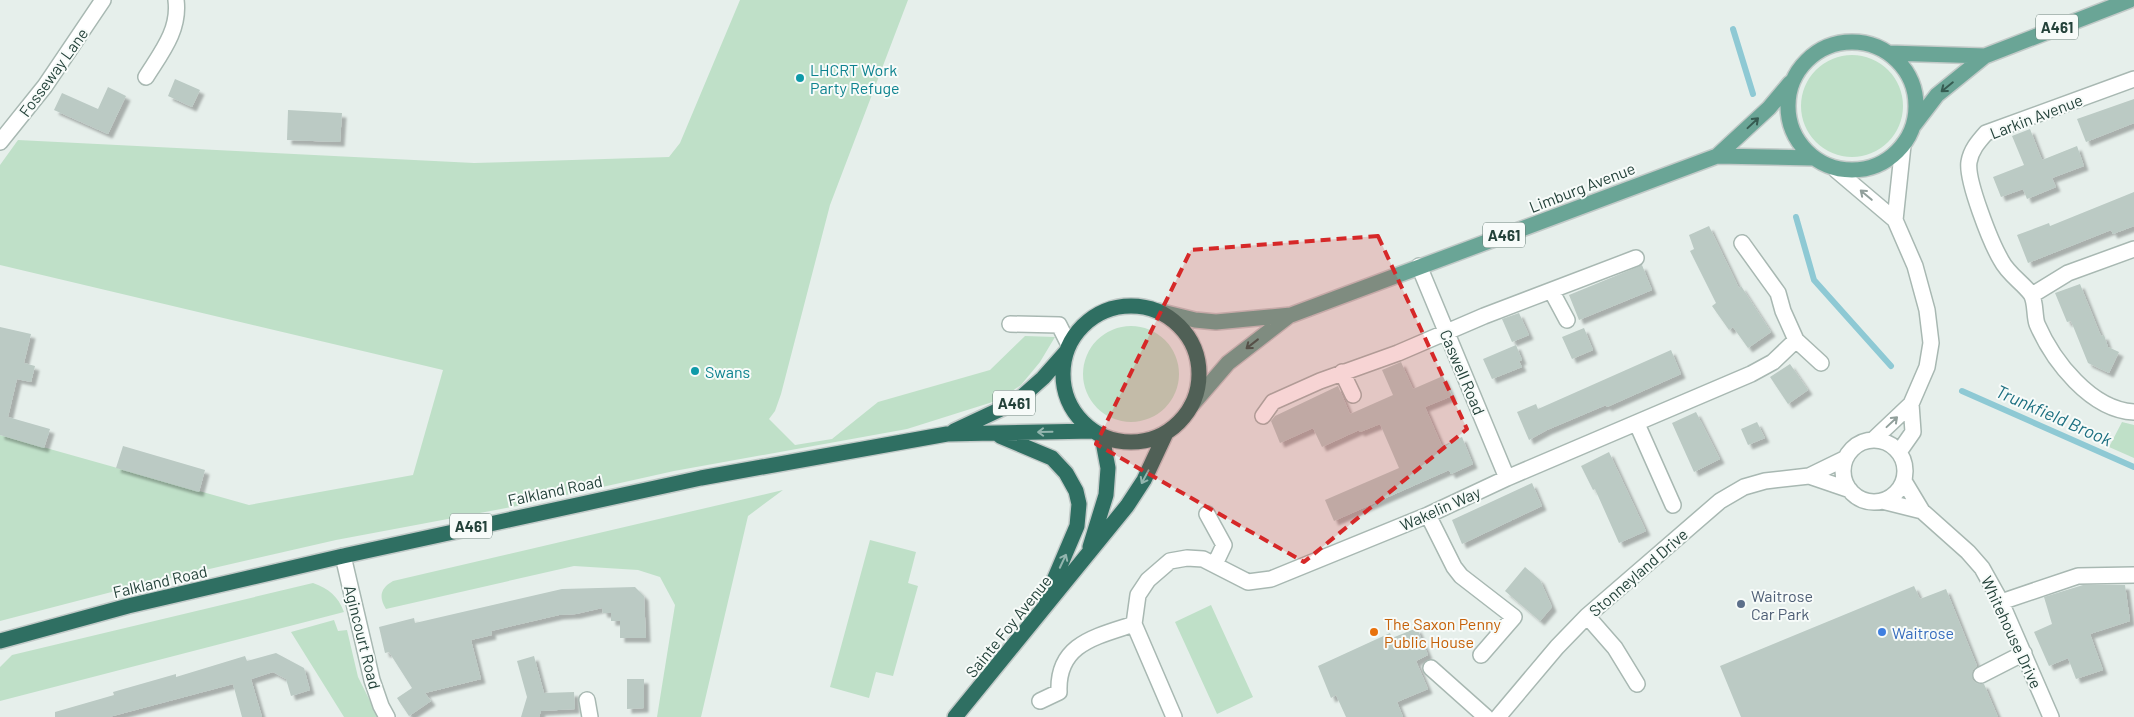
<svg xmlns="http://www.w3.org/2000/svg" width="2134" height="717" font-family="Barlow,sans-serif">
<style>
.green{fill:#bfe0c8}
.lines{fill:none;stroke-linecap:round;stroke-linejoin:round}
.stream{stroke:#8ec9d4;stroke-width:6}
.building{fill:#bbcac4;filter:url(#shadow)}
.minor-casing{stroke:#a8b8b2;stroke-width:18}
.major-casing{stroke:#c2cac8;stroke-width:18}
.highway-casing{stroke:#c2cac8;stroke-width:18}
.minor{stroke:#fff;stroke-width:15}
.major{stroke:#6aa596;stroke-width:15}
.highway{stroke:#2f6f62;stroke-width:15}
.oneway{stroke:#365b51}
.oneway2{stroke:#92a09c}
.oneway3{stroke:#93b5ae}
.marked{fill:#d62828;fill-opacity:0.2;stroke:#d62828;stroke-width:4;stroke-dasharray:10 6;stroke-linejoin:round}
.culture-dot{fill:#0f9aa8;stroke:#f7fbf9;stroke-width:2}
.service-dot{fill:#5c6f8a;stroke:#f7fbf9;stroke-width:2}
.food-dot{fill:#e8710a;stroke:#f7fbf9;stroke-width:2}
.shop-dot{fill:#3f7fe0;stroke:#f7fbf9;stroke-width:2}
.labels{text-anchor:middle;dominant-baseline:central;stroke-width:4;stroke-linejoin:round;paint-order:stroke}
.shield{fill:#f7fbf9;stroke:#637a73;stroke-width:1}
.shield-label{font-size:15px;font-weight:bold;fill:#24423a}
.culture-label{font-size:16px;fill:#0d838f;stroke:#f7fbf9;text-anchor:start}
.street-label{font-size:16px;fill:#24423a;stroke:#f7fbf9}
.service-label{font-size:16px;fill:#4e5e75;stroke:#f7fbf9;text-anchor:start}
.food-label{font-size:16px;fill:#c56008;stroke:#f7fbf9;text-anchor:start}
.shop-label{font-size:16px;fill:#366cbe;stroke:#f7fbf9;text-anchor:start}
.water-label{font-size:18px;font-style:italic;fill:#1c6f80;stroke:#f7fbf9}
</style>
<defs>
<filter id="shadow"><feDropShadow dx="4.5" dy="4.5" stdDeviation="1" flood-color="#0004"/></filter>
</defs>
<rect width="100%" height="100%" fill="#e6efeb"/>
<!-- green -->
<path class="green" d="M 740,0 L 908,0 L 830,205 L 781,394 L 775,411 L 769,419 L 795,445 L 832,439 L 878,402 L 990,370 L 1025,336 L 1055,337 L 1040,362 L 1021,385 L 999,400 L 907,429 L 674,471 L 517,506 L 336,540 L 127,588 L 0,621 L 0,435 L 249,505 L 413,475 L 443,370 L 0,265 L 0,165 L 18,140 L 474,163 L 669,157 L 680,143 Z
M1801 106a51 51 0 1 1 102 0a51 51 0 1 1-102 0Z
M1083 374a48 48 0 1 1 96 0a48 48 0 1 1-96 0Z
M 2122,422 L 2134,425 L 2134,458 L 2109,447 Z
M 783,490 L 748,516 L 701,717 L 657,717 L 675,605 L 660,577 L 638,570 L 574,566 L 386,609 C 378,596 381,588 393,581 Z
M 870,540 L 916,552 L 908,583 L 918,586 L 893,676 L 876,672 L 869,698 L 830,687 Z
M 313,583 C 329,589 338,596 344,612 L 0,701 L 0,667 L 12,655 Z
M 1211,605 L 1253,697 L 1217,714 L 1175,622 Z
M 334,620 L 338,631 L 347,630 L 358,677 L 378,717 L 344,717 L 291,632 Z"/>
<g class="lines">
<!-- stream -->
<path class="stream" d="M 1733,29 L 1753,94
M 1796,217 L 1814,280 L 1891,366
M 1962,391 L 2134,467"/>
</g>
<!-- building -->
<path class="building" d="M 175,79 L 200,90 L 192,107 L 168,96 Z
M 108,87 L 126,96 L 108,134 L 54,110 L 62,93 L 98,109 Z
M 2134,99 L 2134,123 L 2086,142 L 2077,119 Z
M 288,110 L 342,113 L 340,142 L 287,140 Z
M 2030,129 L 2042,160 L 2077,146 L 2084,166 L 2052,178 L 2056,187 L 2027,199 L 2023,189 L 2001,197 L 1993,177 L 2024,165 L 2012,136 Z
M 2134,192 L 2134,226 L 2113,234 L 2111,230 L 2028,263 L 2017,235 L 2049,223 L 2050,226 Z
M 1709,226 L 1739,288 L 1741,286 L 1771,332 L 1748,348 L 1733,327 L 1729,330 L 1712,306 L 1716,303 L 1690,251 L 1694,249 L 1689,235 Z
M 1642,265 L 1652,290 L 1579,320 L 1569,295 Z
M 2080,284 L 2101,336 L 2104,335 L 2108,347 L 2119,352 L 2109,373 L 2088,363 L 2071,321 L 2067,322 L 2055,293 Z
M 1519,313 L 1529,335 L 1512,342 L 1502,319 Z
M 0,327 L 31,334 L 24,363 L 35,366 L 31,382 L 17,379 L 8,417 L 50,429 L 44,448 L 0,435 Z
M 1584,328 L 1593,350 L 1572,359 L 1562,337 Z
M 1516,345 L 1522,360 L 1519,361 L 1522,367 L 1492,379 L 1483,359 Z
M 1671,350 L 1681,374 L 1607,407 L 1606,405 L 1547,430 L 1529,440 L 1517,412 L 1536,404 L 1538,409 Z
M 1401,362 L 1413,389 L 1443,376 L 1452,396 L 1425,407 L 1442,446 L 1462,437 L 1473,464 L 1451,474 L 1449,470 L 1334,521 L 1325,500 L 1399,468 L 1380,424 L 1360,432 L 1359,430 L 1322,447 L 1313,428 L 1280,443 L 1271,421 L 1275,416 L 1338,386 L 1350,414 L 1393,395 L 1382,370 Z
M 1790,364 L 1808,390 L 1788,404 L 1770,377 Z
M 1696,412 L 1720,459 L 1694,472 L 1672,423 Z
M 1757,422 L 1765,438 L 1748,445 L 1741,429 Z
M 123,446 L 205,470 L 199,492 L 116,468 Z
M 1609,452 L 1646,531 L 1619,543 L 1595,489 L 1593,490 L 1581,466 Z
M 1532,483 L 1542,506 L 1462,544 L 1452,520 Z
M 1525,567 L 1540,580 L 1552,607 L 1540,621 L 1505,591 Z
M 2083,585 L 2125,585 L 2130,621 L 2090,634 L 2103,670 L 2076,679 L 2068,658 L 2049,666 L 2034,632 L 2052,624 L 2044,597 Z
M 1914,586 L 1920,599 L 1946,589 L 1977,666 L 1973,670 L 1972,679 L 1976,683 L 1984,684 L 1998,717 L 1741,717 L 1720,666 Z
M 635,587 L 644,596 L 646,638 L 620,638 L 620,621 L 611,621 L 611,613 L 603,613 L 602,608 L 576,614 L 559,615 L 491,631 L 492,635 L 471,640 L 481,679 L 425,693 L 431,701 L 409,716 L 397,698 L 412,688 L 389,652 L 385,653 L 379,627 L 414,618 L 415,623 L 562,589 Z
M 1417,628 L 1428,655 L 1416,661 L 1428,689 L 1397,702 L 1403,717 L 1346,717 L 1336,695 L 1331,698 L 1318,666 L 1390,633 L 1392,638 Z
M 276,653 L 304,668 L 310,690 L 291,696 L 286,679 L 273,672 L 251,679 L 262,717 L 242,717 L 233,684 L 109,717 L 55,717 L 55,712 L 114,695 L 113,692 L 176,674 L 176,677 L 245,656 L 247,661 Z
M 534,656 L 544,693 L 574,692 L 575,709 L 541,711 L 539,717 L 521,717 L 527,697 L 517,661 Z
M 627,679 L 644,679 L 644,708 L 627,709 Z"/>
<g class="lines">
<defs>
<path id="minor" d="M 146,77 C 161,53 180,30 176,0
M 2134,79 L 1986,133 C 1978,142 1971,150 1969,162 C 1966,180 1991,243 2001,260 C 2008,274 2022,282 2031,294 C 2036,302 2034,315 2037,324 C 2053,361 2091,410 2134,412
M 0,142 L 45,86 L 103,0
M 1836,170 L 1895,220 L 1915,266 L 1927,310 L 1931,343 L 1927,367 L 1911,404 L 1873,440
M 1895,220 L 1903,145
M 1742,243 L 1778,293 L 1783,311 L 1796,340 L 1821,363
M 1419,266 L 1507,478
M 1552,292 L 1567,320
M 2032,295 L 2068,273 L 2134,249
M 1010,324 L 1059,325 L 1069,345
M 1342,372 L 1353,395
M 1263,416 L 1273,402 L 1320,381 L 1398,353 L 1484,316 L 1636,258
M 1637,424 L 1673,505
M1843 471a31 31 0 1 1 62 0a31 31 0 1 1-62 0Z
M 1899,452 L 1913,432 L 1911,404
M 1809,476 L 1850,490
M 1904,481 L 1922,511 L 1968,552 L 1982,568 L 2001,602 L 2051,717
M 1882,501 L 1922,511
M 1207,514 L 1224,545 L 1215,564
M 1428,515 L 1454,567 L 1461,576 L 1514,617 L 1481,655
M 343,556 L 372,680 L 381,706 L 387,717
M 2001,602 L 2078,576 L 2134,575
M 1587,616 L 1615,648 L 1637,684
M 1431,668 L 1486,717
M 1981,675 L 2024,653
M 587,700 L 590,717
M 1040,701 L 1059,692 C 1057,644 1095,637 1134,624
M 1174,717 L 1134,624 L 1138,595 L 1148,580 L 1170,561 L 1187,558 L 1203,559 L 1248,582 L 1271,579 L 1428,515 L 1507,478 L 1751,374 L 1773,362 L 1796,340
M 1498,717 L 1557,647 L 1587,616 L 1720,501 L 1744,487 L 1765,481 L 1809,476 L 1846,458"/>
<path id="major" d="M1788 106a64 64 0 1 1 128 0a64 64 0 1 1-128 0Z
M 1889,53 L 1985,56
M 1914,125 L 1937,95 L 1985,56 L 2130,0
M 1717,156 L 1769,108 L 1790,83
M 1158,311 L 1195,320 L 1216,322 L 1291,315 L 1717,156 L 1813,158
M 1191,406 L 1228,363 L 1290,315"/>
<path id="highway" d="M1063 374a68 68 0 1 1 136 0a68 68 0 1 1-136 0Z
M 954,431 L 1016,402 L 1043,378 L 1066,352
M 1000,436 L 1052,458 L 1066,473 L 1076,491 L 1079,504 L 1077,526 L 1046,599
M 1090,547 L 1106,495 L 1108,468 L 1102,436
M 0,641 L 128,606 L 343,556 L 701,478 L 947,434 L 1094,431
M 955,717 L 1127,506 L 1144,480 L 1166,433"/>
</defs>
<!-- minor casing -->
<use href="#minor" class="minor-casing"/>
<!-- major casing -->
<use href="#major" class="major-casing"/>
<!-- highway casing -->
<use href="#highway" class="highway-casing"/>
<!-- minor -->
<use href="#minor" class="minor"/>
<!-- major -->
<use href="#major" class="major"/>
<!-- highway -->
<use href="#highway" class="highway"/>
</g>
<!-- one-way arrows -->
<defs><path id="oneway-shaft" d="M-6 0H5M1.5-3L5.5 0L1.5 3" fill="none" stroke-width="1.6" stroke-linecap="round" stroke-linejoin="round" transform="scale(1.25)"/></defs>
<g class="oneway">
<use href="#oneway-shaft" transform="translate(1947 87) rotate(141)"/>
<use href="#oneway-shaft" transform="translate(1753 123) rotate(-43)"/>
<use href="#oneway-shaft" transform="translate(1252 344) rotate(142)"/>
</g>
<g class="oneway2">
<use href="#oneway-shaft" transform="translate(1866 195) rotate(-140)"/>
<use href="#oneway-shaft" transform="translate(1892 422) rotate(-43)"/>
</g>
<g class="oneway3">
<use href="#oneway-shaft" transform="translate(1045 432) rotate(179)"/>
<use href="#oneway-shaft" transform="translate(1145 477) rotate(118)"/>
<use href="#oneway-shaft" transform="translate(1063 561) rotate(-65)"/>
</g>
<!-- marked area -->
<path class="marked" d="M 1378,236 L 1467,429 L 1304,562 L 1096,444 L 1191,250 Z"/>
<!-- markers -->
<g class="culture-dot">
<circle cx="800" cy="78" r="5"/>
<circle cx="695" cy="371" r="5"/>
</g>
<circle class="service-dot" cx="1741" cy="604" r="5"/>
<circle class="food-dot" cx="1374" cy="632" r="5"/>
<circle class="shop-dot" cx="1882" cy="632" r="5"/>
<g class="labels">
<!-- shield labels -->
<g class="shield">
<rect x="2036" y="14.5" width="42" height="25" rx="4"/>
<rect x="1483" y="222.5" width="42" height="25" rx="4"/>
<rect x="993" y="390.5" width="42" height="25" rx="4"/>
<rect x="450" y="513.5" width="42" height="25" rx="4"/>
</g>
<g class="shield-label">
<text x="2057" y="27">A461</text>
<text x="1504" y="235">A461</text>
<text x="1014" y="403">A461</text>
<text x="471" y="526">A461</text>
</g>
<!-- culture labels -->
<g class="culture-label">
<text x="810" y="69">LHCRT Work<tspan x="810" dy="18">Party Refuge</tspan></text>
<text x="705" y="371">Swans</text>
</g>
<!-- street labels -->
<g class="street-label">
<text transform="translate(53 72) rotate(-54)">Fosseway Lane</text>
<text transform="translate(2036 116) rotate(-21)">Larkin Avenue</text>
<text transform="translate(1582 187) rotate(-21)">Limburg Avenue</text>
<text transform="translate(1463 372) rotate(67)">Caswell Road</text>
<text transform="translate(555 490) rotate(-12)">Falkland Road</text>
<text transform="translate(1440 508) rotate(-24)">Wakelin Way</text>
<text transform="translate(1638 572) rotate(-41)">Stonneyland Drive</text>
<text transform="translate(160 581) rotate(-13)">Falkland Road</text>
<text transform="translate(1008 626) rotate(-51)">Sainte Foy Avenue</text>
<text transform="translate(2012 632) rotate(65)">Whitehouse Drive</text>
<text transform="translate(363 637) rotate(76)">Agincourt Road</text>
</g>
<!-- service labels -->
<g class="service-label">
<text x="1751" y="595">Waitrose<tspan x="1751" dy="18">Car Park</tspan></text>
</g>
<!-- food labels -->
<g class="food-label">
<text x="1384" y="623">The Saxon Penny<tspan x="1384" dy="18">Public House</tspan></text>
</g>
<!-- shop labels -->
<g class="shop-label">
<text x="1892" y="632">Waitrose</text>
</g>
<!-- water labels -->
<g class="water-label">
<text transform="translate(2054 415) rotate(24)">Trunkfield Brook</text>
</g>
</g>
</svg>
